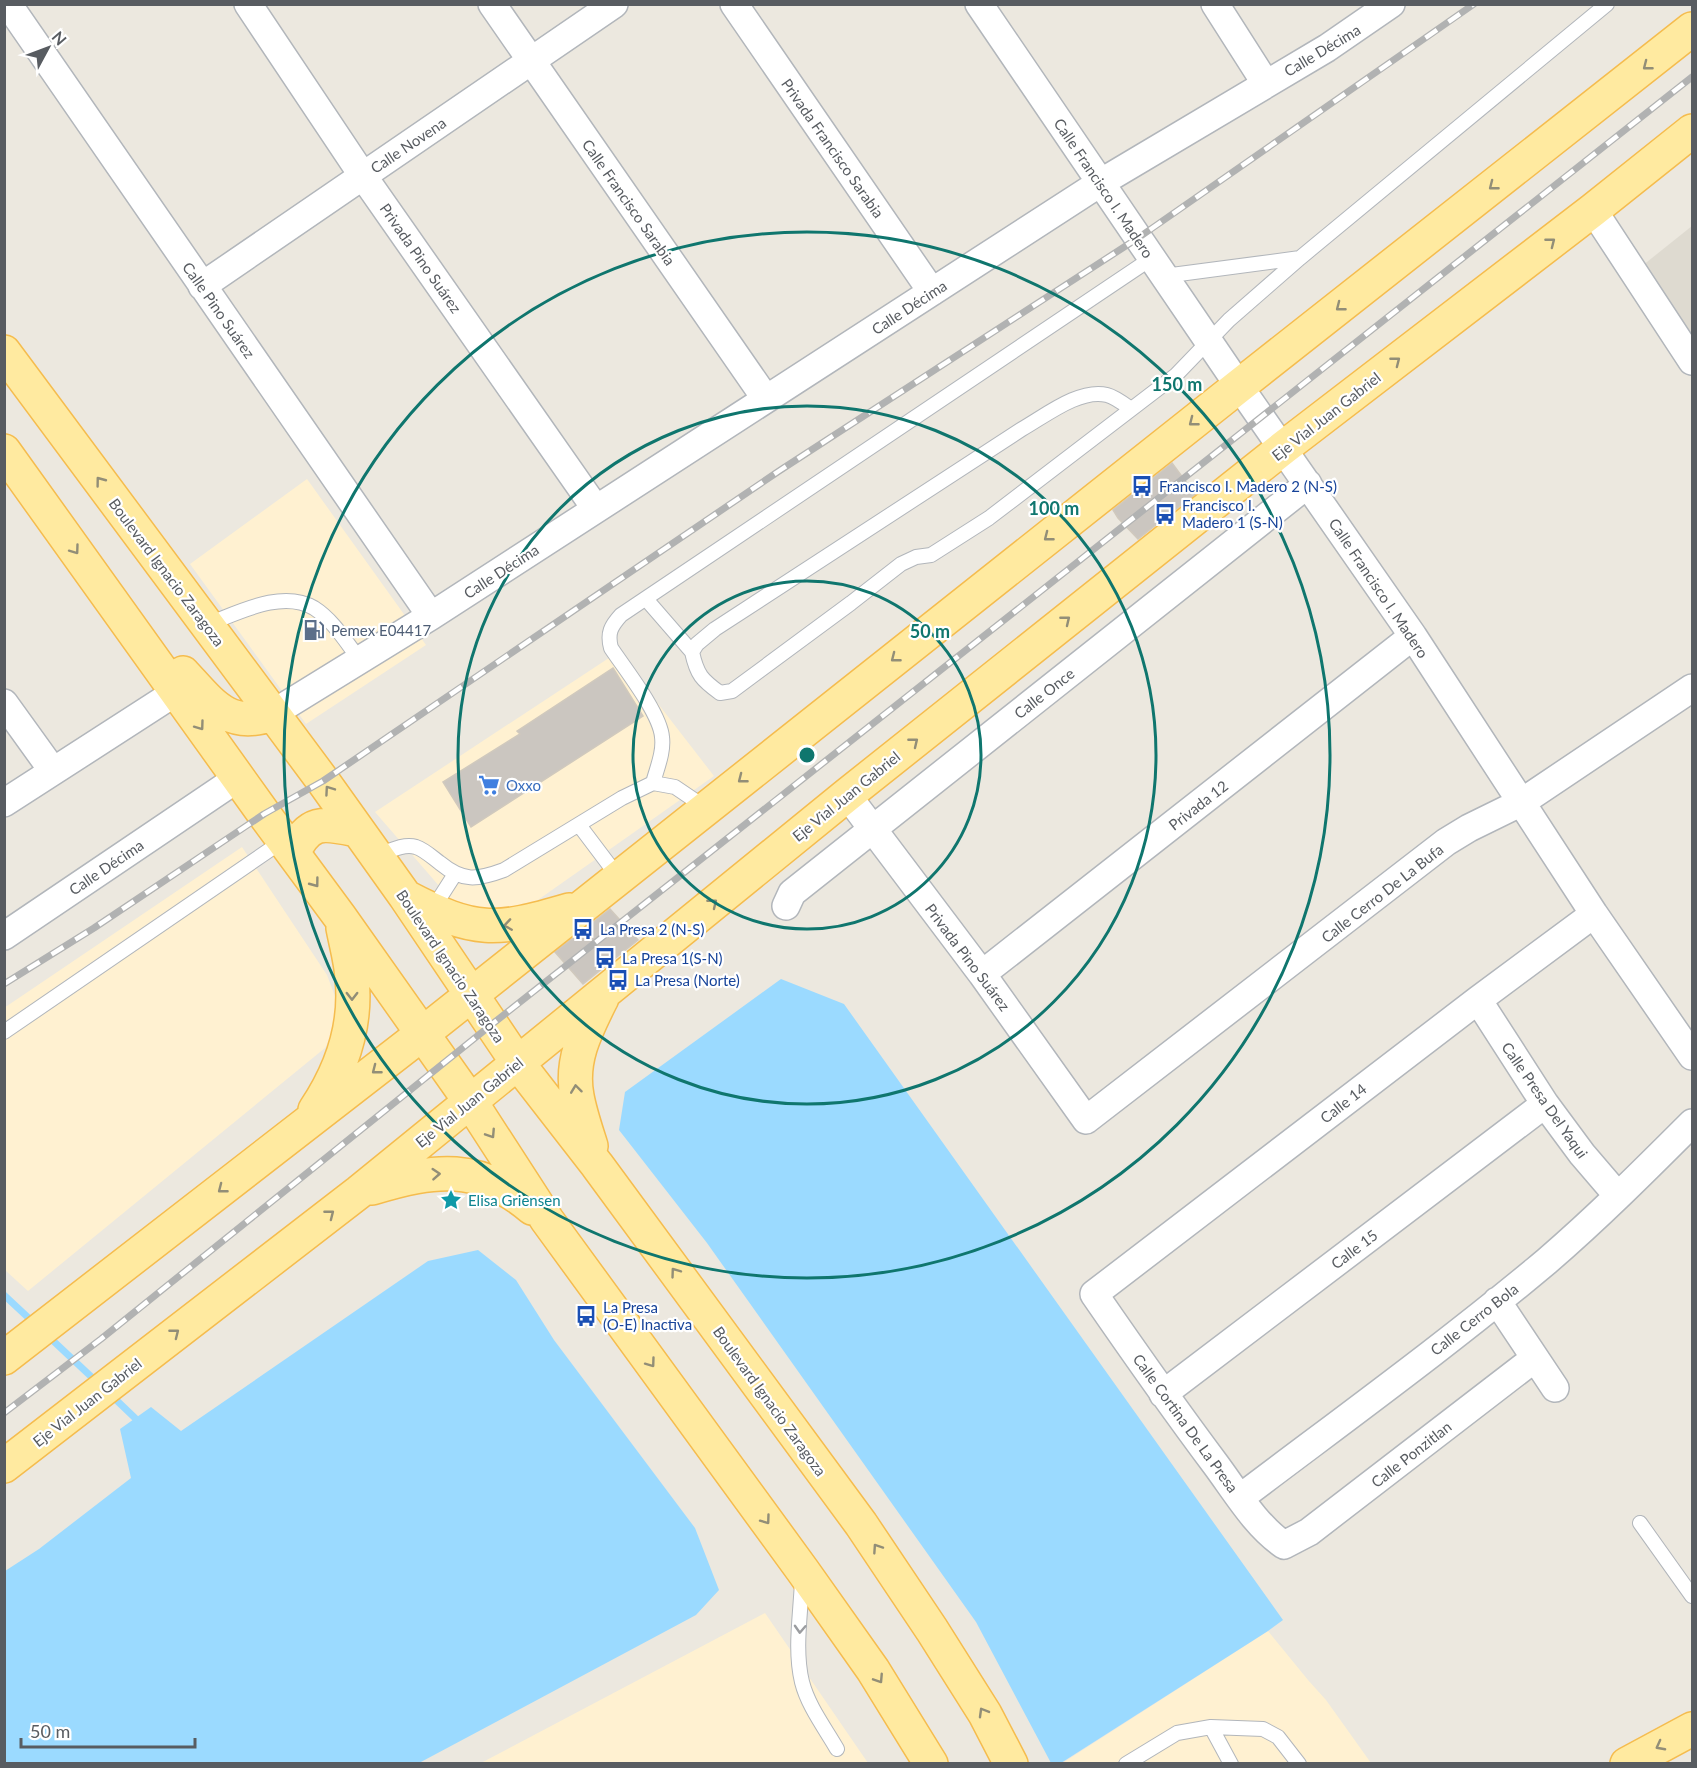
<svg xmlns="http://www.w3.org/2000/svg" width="1697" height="1768" font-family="Lato,sans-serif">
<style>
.commercial{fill:#fff1d1}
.education{fill:#dedad0}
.water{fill:#9bdaff}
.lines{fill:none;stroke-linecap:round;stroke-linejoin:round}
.stream{stroke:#9bdaff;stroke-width:7}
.building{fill:#cbc6c0;stroke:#d0c9bd;stroke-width:1.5}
.service-casing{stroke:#b2b6bb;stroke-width:16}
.minor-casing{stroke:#b2b6bb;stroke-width:30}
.primary-casing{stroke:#f5bc4e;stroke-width:36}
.service{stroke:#fff;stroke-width:14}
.minor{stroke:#fff;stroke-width:27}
.primary{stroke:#ffeaa0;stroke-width:33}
.rail-casing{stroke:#b1b2b2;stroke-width:7}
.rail{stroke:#fff;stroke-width:4.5;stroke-dasharray:14;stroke-linecap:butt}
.oneway{stroke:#928e77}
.oneway2{stroke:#9b9da0}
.ring{fill:none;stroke:#0f766e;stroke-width:3}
.labels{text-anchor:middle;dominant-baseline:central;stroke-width:4.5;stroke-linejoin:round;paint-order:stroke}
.street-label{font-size:15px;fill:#585c61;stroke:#fff}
.transit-label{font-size:15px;fill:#164399;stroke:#fff;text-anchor:start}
.service-label{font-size:15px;fill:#4e5e75;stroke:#fff;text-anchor:start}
.shop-label{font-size:15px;fill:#366cbe;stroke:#fff;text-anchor:start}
.culture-label{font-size:15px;fill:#0d838f;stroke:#fff;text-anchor:start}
.centre{fill:#0f766e;stroke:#fff;stroke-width:3}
.ring-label{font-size:18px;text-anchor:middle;font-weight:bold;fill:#0f766e;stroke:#fff;stroke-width:4.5;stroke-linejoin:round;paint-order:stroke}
</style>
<rect width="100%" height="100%" fill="#ece8df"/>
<!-- commercial -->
<path class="commercial" d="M 307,479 L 426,645 L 306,724 L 190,564 Z
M 618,652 L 714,776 L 525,909 L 506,911 L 466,908 L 453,902 L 375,812 Z
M 242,847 L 327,975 L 336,999 L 335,1028 L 325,1048 L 28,1291 L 5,1270 L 4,1008 Z
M 765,1613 L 868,1763 L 479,1764 Z
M 1268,1631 L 1308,1680 L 1326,1700 L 1371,1763 L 1061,1764 Z"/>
<!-- education -->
<path class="education" d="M 1692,226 L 1692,339 L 1642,266 Z"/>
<!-- water -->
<path class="water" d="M 781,979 L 844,1004 L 1283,1620 L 1268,1631 L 1061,1763 L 1051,1763 L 976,1622 L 707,1243 L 619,1130 L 625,1092 Z
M 478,1250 L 516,1280 L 554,1340 L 695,1528 L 719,1590 L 696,1615 L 419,1763 L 5,1763 L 5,1571 L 39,1549 L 131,1478 L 120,1429 L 151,1407 L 181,1431 L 428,1261 Z"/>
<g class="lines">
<!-- stream -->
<path class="stream" d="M 4,1295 L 35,1324
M 48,1336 L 99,1384
M 111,1395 L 135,1418"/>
</g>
<!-- building -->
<path class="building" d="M 1172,463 L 1195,494 L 1138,539 L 1118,518 L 1113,510 Z
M 613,668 L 643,716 L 471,827 L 443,782 L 520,734 L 517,731 Z
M 610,909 L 638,940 L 583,984 L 555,952 Z"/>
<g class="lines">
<defs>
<path id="service" d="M 1164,276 L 1300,258
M 1131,409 C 1124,404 1115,397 1107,395 C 1080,388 1045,416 1022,429 L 715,629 L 697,644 L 692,652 C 697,675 702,680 720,693 L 732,691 L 851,603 L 901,564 L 916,557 L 931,555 L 989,518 L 1176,375 L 1229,320 L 1300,258 L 1607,4
M 646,599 L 692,652
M 208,624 C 238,613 282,589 314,608 C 333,620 346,642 360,660
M 653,783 C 657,768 664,752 662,737 C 660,713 625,669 611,648 C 607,633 611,626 621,615 L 1152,258
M 579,825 L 619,878
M 376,856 C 388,852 403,843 416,847 C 425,850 433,858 440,863 C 463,882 477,880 504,870 L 622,798 L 653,783 L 675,787 L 706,808
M 432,910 L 455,874
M 4,1032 L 284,840
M 1640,1523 L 1692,1596
M 802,1579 C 801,1613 794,1649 802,1682 C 808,1706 825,1728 837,1749
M 1211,1727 L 1231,1764
M 1126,1764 L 1177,1733 L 1211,1727 L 1263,1729 L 1278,1737 L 1299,1764"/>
<path id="minor" d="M 8,4 L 431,616
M 248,4 L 363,176 L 596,509
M 492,4 L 766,399
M 734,4 L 932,292
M 979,4 L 1239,386 L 1413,636 L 1594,914 L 1692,1056
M 1215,4 L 1266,84
M 1593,210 L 1692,361
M 202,286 L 614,4
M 4,703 L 53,771
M 272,714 L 431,616 L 1100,183 L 1327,48 L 1391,4
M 847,795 L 982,974 L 1086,1120 L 1446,842 L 1469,828 L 1522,802 L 1692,688
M 4,803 L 176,692
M 786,906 L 792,893 L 1308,484
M 4,936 L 238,778
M 982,974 L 1413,636
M 1478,1000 L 1545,1104 L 1582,1154 L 1618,1196
M 1497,1301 L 1555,1388
M 1535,1358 L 1309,1532 L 1284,1545 C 1256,1526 1236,1492 1216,1465 C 1174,1409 1134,1352 1094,1294 L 1478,1000 L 1594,914
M 1163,1394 L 1545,1104
M 1240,1498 C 1343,1420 1448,1344 1547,1261 C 1598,1217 1645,1170 1692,1123"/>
<path id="primary" d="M 4,352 L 323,781 L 405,896 L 517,1062 L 597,1165 L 861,1524 L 932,1630 L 985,1714 L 1011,1764
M 4,451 L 264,814 L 340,917 L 470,1101 L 547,1220 L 803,1571 L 873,1670 L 931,1764
M 183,673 C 211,703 228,730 272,714
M 293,853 C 310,819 323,823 357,830
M 406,897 C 475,933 495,932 569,910
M 315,1110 C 341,1071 357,1026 352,978 C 351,961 346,944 343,928
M 591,1146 C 586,1130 580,1113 577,1096 C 570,1060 586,1030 602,998
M 372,1188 C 435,1169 479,1163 532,1208
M 4,1358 L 422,1034 L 1239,386 L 1692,29
M 4,1466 L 359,1192 L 847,795 L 1283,448 L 1593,210 L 1692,131
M 1627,1764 L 1692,1729"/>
</defs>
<!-- service casing -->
<use href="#service" class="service-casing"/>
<!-- minor casing -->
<use href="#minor" class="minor-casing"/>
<!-- primary casing -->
<use href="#primary" class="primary-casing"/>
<!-- service -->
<use href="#service" class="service"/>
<!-- minor -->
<use href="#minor" class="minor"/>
<!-- primary -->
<use href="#primary" class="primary"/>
<defs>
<path id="rail" d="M 4,984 L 94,928 L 264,814 L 323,781 L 779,471 L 1138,238 L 1474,4
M 4,1413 L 101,1339 L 491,1025 L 1692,77"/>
</defs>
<!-- rail casing -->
<use href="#rail" class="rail-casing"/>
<!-- rail -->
<use href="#rail" class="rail"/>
</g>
<!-- one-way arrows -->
<defs><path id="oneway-chevron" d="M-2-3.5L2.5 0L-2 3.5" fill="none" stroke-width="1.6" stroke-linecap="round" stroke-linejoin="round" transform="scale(1.5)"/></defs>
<g class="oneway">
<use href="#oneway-chevron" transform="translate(1647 66) rotate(142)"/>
<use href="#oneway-chevron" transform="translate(1493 186) rotate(142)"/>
<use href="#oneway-chevron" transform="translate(1551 242) rotate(-38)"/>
<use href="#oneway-chevron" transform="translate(1340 307) rotate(142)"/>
<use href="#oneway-chevron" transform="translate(1396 361) rotate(-38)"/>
<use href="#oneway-chevron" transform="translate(1193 422) rotate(142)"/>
<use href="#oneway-chevron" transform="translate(100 481) rotate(-127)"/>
<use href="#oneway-chevron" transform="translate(1048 537) rotate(142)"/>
<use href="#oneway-chevron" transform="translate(75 550) rotate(54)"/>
<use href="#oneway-chevron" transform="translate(1066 620) rotate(-39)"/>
<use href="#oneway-chevron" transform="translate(895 658) rotate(142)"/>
<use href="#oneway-chevron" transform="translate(200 726) rotate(54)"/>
<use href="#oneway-chevron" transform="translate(914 742) rotate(-39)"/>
<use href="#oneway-chevron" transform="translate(742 779) rotate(142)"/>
<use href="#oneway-chevron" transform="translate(329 790) rotate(-125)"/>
<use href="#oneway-chevron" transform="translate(315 883) rotate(53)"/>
<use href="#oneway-chevron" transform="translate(713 903) rotate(-39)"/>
<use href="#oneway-chevron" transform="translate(508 925) rotate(171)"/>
<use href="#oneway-chevron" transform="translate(352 996) rotate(90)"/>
<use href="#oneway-chevron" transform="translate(376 1070) rotate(142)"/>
<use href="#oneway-chevron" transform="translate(576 1089) rotate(-97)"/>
<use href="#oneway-chevron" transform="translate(491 1134) rotate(57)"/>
<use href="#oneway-chevron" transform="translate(436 1174) rotate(-4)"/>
<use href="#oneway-chevron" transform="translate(222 1189) rotate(142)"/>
<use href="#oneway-chevron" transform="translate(330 1214) rotate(-38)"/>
<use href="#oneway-chevron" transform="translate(675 1272) rotate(-126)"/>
<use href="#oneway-chevron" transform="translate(175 1333) rotate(-38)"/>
<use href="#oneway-chevron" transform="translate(651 1363) rotate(54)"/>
<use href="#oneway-chevron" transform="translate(766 1520) rotate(54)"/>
<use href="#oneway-chevron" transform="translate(877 1548) rotate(-124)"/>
<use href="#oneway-chevron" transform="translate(879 1679) rotate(57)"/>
<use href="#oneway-chevron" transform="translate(983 1712) rotate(-120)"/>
<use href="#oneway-chevron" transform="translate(1660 1746) rotate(152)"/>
</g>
<use class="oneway2" href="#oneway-chevron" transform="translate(800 1629) rotate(93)"/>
<!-- distance rings -->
<g class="ring">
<circle cx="807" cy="755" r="174"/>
<circle cx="807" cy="755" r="349"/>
<circle cx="807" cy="755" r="523"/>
</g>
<!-- icons -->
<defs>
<symbol id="bus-bare" viewBox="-9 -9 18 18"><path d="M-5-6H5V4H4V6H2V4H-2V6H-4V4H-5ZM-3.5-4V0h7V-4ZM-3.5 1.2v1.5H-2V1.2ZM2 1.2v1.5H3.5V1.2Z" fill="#1a4fb4" stroke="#fff" stroke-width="2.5" paint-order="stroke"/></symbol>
<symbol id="fuel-bare" viewBox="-9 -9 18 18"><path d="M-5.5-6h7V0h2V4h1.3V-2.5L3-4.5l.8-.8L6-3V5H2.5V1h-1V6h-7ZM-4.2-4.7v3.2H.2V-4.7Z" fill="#5c6f8a" stroke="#fff" stroke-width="2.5" paint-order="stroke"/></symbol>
<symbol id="supermarket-bare" viewBox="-9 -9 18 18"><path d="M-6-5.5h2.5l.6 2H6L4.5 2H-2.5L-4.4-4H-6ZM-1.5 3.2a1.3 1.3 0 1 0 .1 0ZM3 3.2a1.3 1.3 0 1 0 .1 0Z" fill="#3f7fe0" stroke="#fff" stroke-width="2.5" paint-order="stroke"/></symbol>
<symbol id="sight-bare" viewBox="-9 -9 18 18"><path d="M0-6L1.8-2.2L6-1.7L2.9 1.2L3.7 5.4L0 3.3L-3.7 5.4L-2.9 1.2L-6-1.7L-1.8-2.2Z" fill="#0f9aa8" stroke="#fff" stroke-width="2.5" paint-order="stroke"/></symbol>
</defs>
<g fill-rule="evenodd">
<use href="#bus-bare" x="1127" y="471" width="30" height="30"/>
<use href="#bus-bare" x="1150" y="499" width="30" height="30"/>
<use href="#fuel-bare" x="299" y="615" width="30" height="30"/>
<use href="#supermarket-bare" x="474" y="770" width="30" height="30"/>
<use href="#bus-bare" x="568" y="914" width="30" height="30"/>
<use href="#bus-bare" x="590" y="943" width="30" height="30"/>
<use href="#bus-bare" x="603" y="965" width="30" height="30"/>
<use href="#sight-bare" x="436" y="1185" width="30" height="30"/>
<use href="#bus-bare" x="571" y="1301" width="30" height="30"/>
</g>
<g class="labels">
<!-- street labels -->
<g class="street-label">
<text transform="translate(1322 50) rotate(-31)">Calle Décima</text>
<text transform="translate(408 145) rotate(-34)">Calle Novena</text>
<text transform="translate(833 148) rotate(55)">Privada Francisco Sarabia</text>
<text transform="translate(1104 188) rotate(56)">Calle Francisco I. Madero</text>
<text transform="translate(629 202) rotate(55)">Calle Francisco Sarabia</text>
<text transform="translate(421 258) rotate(55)">Privada Pino Suárez</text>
<text transform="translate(909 307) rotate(-33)">Calle Décima</text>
<text transform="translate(219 310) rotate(55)">Calle Pino Suárez</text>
<text transform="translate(1326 416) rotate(-38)">Eje Vial Juan Gabriel</text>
<text transform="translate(501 571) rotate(-33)">Calle Décima</text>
<text transform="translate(167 572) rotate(53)">Boulevard Ignacio Zaragoza</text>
<text transform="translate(1379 588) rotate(56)">Calle Francisco I. Madero</text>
<text transform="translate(1044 693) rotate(-38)">Calle Once</text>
<text transform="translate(846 796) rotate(-39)">Eje Vial Juan Gabriel</text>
<text transform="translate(1198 805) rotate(-38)">Privada 12</text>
<text transform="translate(106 867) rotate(-34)">Calle Décima</text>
<text transform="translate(1382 893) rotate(-38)">Calle Cerro De La Bufa</text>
<text transform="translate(968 957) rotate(53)">Privada Pino Suárez</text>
<text transform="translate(451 966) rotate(56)">Boulevard Ignacio Zaragoza</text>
<text transform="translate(1545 1100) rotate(55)">Calle Presa Del Yaqui</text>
<text transform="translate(469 1102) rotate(-39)">Eje Vial Juan Gabriel</text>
<text transform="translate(1343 1103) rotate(-38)">Calle 14</text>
<text transform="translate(1354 1249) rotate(-37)">Calle 15</text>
<text transform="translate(1474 1319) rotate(-38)">Calle Cerro Bola</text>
<text transform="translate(770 1401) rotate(54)">Boulevard Ignacio Zaragoza</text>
<text transform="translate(87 1402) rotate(-38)">Eje Vial Juan Gabriel</text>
<text transform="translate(1186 1423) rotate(54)">Calle Cortina De La Presa</text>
<text transform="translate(1411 1454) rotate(-38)">Calle Ponzitlan</text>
</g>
<!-- transit labels -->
<g class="transit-label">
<text x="1159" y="486">Francisco I. Madero 2 (N-S)</text>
<text x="1182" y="505">Francisco I.<tspan x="1182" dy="17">Madero 1 (S-N)</tspan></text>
<text x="600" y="929">La Presa 2 (N-S)</text>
<text x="622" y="958">La Presa 1(S-N)</text>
<text x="635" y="980">La Presa (Norte)</text>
<text x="603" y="1307">La Presa<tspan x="603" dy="17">(O-E) Inactiva</tspan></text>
</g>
<!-- service labels -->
<g class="service-label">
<text x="331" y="630">Pemex E04417</text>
</g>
<!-- shop labels -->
<g class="shop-label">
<text x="506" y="785">Oxxo</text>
</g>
<!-- culture labels -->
<g class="culture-label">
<text x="468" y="1200">Elisa Griensen</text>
</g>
</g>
<circle cx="807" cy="755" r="9" class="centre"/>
<g class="ring-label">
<text x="1177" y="391">150 m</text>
<text x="1054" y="515">100 m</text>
<text x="930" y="638">50 m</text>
</g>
<!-- border -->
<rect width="1697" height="1768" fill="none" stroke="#585c61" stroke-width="12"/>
<!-- north arrow -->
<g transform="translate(48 48) rotate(49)" stroke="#ffffff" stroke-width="4.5" paint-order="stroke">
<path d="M0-4.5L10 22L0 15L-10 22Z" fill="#585c61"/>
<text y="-9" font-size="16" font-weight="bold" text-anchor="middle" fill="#585c61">N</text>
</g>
<!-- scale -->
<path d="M21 1738v9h174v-9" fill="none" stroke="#585c61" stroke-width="3"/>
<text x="30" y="1738" font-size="18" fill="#585c61" stroke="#ffffff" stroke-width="4.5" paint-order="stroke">50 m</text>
</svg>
